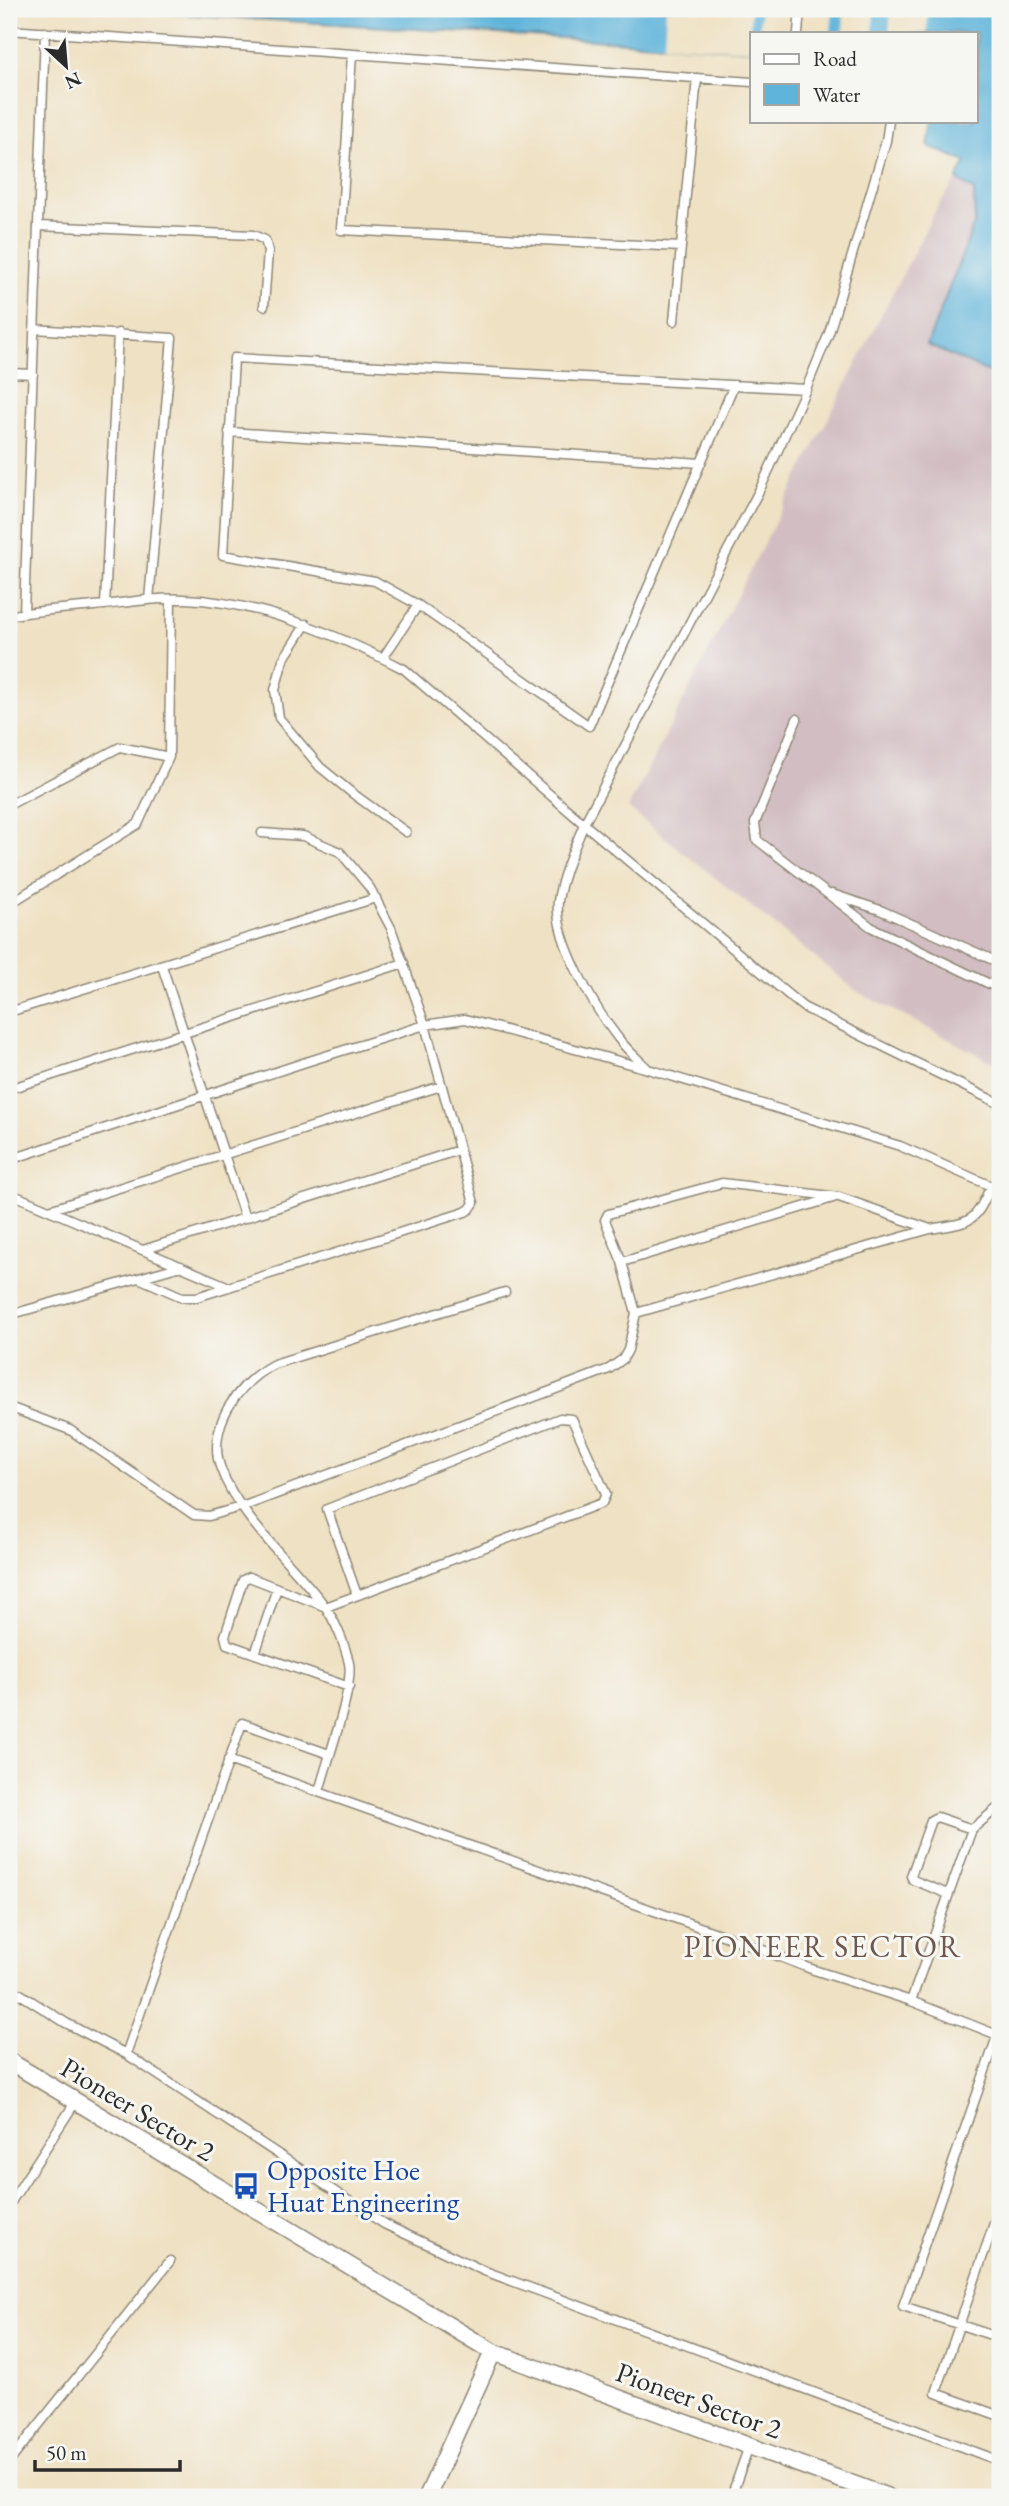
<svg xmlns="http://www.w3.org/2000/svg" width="1009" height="2506" font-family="'EB Garamond',serif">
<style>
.industrial{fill:#d2bec2}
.water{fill:#5eb4da;stroke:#447082;stroke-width:2}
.pier{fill:#efe1c3}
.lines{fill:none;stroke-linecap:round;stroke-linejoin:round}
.service-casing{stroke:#8d8677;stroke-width:11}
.minor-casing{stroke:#8d8677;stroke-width:19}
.service{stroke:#fff;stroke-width:8}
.minor{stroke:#fff;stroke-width:16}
.labels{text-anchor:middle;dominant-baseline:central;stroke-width:6;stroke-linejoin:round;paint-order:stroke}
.street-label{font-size:28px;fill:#2b2b2b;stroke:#f6f6f2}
.transit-label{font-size:28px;fill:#164399;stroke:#f6f6f2;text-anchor:start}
.neighbourhood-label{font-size:30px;letter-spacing:2px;fill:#6e584d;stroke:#f6f6f2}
</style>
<rect width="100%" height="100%" fill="#f6f6f2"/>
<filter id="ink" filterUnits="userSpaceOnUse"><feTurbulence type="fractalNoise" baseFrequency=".0143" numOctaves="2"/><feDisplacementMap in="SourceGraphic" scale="14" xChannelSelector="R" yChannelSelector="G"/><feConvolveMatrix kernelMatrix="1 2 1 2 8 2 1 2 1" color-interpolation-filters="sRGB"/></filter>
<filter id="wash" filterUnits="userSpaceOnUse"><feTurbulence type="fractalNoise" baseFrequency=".00686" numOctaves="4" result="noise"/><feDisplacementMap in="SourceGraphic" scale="28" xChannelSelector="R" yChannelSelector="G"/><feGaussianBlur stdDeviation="1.57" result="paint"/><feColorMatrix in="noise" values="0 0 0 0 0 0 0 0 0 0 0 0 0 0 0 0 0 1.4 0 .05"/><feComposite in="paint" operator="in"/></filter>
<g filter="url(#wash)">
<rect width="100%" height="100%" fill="#efe1c3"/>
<!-- industrial -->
<path class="industrial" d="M 957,179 L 975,190 L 975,222 L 927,345 L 1000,377 L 1000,1066 L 858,992 L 628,808 L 936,209 Z"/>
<!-- water -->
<path class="water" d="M 97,9 L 1000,9 L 1000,377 L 927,345 L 975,222 L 974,191 L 957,179 L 966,162 L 928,146 L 932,121 L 976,121 L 976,33 L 752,33 L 752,50 Z"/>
<!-- pier -->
<path class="pier" d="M 666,9 L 751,9 L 749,50 L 664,45 Z
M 761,9 L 833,9 L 831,33 L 759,33 Z
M 844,9 L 874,9 L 873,33 L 843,33 Z
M 891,9 L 928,9 L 927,33 L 889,33 Z"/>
</g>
<g filter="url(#ink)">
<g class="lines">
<defs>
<path id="service" d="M 9,24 L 10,9
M 9,30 L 752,82
M 798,33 L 800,9
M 352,54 L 341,230 L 681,247
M 38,226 L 253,235 L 265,240 L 268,251 L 264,306
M 674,321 L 697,78
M 34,329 L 172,338 L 149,600
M 9,373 L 33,374
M 734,385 L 589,726 L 418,605 L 375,581 L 223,555 L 234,358 L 806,389
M 229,432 L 701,463
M 105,605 L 118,333
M 24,613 L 45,32
M 9,616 C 37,610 66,609 94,606 C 124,603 155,597 185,599 C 260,602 338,635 404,669 L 584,824 L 803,1007 L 1000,1104
M 306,624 L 283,660 L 275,690 L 279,718 L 320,767 L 352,793 L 406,832
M 383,658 L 418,605
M 797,719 L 755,823 L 757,840 L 871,927 L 1000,989
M 9,805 L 120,747 L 169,757
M 832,894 L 880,910 L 1000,963
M 9,904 L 138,824 L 169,757 L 171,599
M 162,966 L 245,1218
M 9,1012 L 376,898
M 648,1069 C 638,1059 626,1049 618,1038 C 595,1009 554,939 558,901 C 562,874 574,849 584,824 L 761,487 L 806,389 L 829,333 L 886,141 L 889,121
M 9,1089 L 404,963
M 9,1160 L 306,1062 L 425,1025 L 465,1019 L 648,1069 L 900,1146 L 1000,1190
M 9,1193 L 229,1287
M 49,1210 L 441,1086
M 143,1250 L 459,1150
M 622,1262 L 833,1198
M 141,1279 L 182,1297 L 197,1297 L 465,1212 L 470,1209 L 474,1203 L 425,1025 L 391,928 L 370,888 L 340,852 L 303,836 L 262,833
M 636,1313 L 930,1229 C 970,1222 975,1225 991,1185
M 9,1315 L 181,1266
M 9,1407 L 70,1430 L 194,1515 L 209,1516 L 247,1505 L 609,1369 L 623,1359 L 628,1350 L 636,1313 L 622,1262 L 605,1220 L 608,1214 L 722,1183 L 839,1197 L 930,1229
M 255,1654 L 277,1588
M 349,1687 L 227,1644 L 225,1636 L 243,1580 L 249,1577 L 326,1607 L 602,1503 L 606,1494 L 572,1419 L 560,1418 L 327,1509 L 357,1595
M 228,1760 L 742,1942 L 814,1970 L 911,2001 L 1000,2036
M 319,1792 C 326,1763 354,1689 349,1663 C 345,1645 335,1620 324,1605 C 293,1564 238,1517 221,1469 C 213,1449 218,1426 228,1408 C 239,1389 255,1374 274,1364 L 505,1292
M 948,1894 L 913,1880 L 911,1876 L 931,1820 L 937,1817 L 972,1829
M 9,1987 L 66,2023 L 126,2054 L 384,2224 L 482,2270 L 1000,2461
M 911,2001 L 972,1829 L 1000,1806
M 1000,2028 L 903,2306 L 1000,2338
M 126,2054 L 242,1723 L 329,1754
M 9,2205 L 76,2101
M 1000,2206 L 936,2393 L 1000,2416
M 9,2462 L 170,2261
M 731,2497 L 749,2446"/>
<path id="minor" d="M 9,2061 L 493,2352 L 888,2497
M 427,2497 L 493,2352"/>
</defs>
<!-- service casing -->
<use href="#service" class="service-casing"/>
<!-- minor casing -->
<use href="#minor" class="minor-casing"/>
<!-- service -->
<use href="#service" class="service"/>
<!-- minor -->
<use href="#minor" class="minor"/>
</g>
</g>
<!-- icons -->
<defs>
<symbol id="bus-bare" viewBox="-9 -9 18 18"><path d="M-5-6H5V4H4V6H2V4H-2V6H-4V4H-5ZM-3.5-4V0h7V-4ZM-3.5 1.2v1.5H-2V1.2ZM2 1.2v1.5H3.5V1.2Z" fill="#1a4fb4" stroke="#f6f6f2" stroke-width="2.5" paint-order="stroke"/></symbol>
</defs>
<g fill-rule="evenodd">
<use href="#bus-bare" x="227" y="2167" width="38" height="38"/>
</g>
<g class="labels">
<!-- street labels -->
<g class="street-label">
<text transform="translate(138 2109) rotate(31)">Pioneer Sector 2</text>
<text transform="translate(699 2400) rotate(20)">Pioneer Sector 2</text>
</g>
<!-- transit labels -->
<g class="transit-label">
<text x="267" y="2170">Opposite Hoe<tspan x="267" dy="32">Huat Engineering</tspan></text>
</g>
<!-- neighbourhood labels -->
<g class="neighbourhood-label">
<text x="823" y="1946">PIONEER SECTOR</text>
</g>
</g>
<!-- margin -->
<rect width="1009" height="2506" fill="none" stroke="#f6f6f2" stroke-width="35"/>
<!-- legend -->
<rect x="750" y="32" width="228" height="91" fill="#f6f6f2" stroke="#a5a5a2" stroke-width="2"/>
<rect x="764" y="54" width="35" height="10" fill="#ffffff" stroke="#a5a5a2" stroke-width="2"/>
<text x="813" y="66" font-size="21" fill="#2b2b2b">Road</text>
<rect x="764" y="84" width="35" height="21" fill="#5eb4da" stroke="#a5a5a2" stroke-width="2"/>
<text x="813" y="102" font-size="21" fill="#2b2b2b">Water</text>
<!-- north arrow -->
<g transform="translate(66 66) rotate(154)" stroke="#f6f6f2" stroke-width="5" paint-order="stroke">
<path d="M0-5L12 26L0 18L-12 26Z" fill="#2b2b2b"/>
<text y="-10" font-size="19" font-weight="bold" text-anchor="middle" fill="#2b2b2b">N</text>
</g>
<!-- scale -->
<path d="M35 2460v10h145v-10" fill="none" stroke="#2b2b2b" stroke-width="3.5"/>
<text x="46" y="2460" font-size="21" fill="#2b2b2b" stroke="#f6f6f2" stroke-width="5" paint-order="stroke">50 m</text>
</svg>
